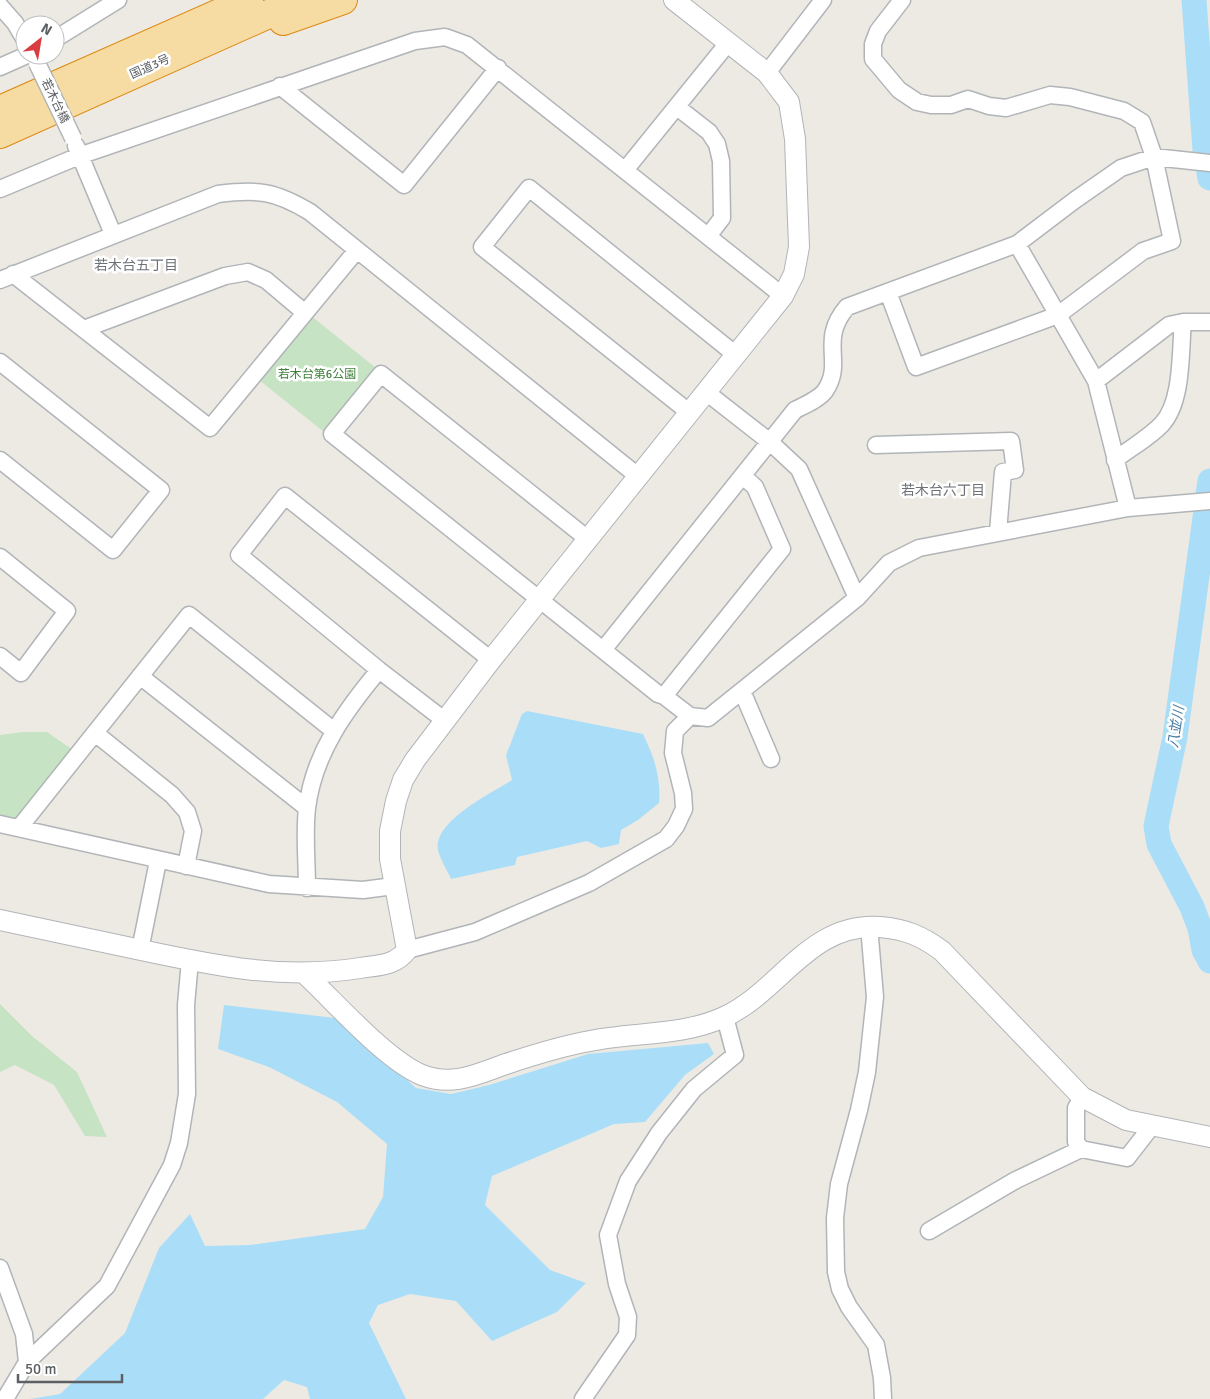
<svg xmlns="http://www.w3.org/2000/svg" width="1210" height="1399" font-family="Signika,'Noto Sans JP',sans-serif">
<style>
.green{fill:#c6e3c3}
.water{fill:#aadef8}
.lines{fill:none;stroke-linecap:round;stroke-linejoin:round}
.river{stroke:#aadef8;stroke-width:25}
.minor-casing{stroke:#b1b5b8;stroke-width:19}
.tertiary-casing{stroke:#b1b5b8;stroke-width:22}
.trunk-casing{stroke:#de8a13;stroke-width:30}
.minor{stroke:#fff;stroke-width:16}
.tertiary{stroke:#fff;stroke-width:20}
.trunk{stroke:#f6dca2;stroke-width:28}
.minor-bridge-casing{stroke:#b1b5b8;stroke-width:19;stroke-linecap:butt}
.minor-bridge{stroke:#fff;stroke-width:16}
.labels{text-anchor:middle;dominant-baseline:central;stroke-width:5;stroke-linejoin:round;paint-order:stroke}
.street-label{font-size:12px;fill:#5c6063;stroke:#fff}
.park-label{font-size:12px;fill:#40823c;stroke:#fff}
.neighbourhood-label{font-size:14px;fill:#6d7275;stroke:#fff}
.water-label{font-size:14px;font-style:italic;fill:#457aa0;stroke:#fff}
</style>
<rect width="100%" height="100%" fill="#edeae4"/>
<!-- green -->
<path class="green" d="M 310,315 L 376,368 L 324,432 L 259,380 Z
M 23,732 L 47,732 L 73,750 L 18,818 L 12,820 L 0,817 L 0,735 Z
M 0,1004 L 32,1036 L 77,1072 L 107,1137 L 85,1136 L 54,1085 L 15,1065 L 0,1072 Z"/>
<!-- water -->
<path class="water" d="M 527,711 L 643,734 C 654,757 661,776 659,803 L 638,820 L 621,830 L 619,844 L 601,848 L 587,841 L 517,857 L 515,865 L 451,879 C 447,870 440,859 438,850 C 433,821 492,793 512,780 L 506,755 L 522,714 Z
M 224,1005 L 335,1018 L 353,1031 L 416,1088 L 451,1094 L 489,1085 L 588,1054 L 708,1043 L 714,1054 L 685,1075 L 645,1122 L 614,1124 L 492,1176 L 485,1205 L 550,1270 L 586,1283 L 557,1312 L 492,1341 L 456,1301 L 410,1294 L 378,1305 L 369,1323 L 406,1399 L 310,1399 L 307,1387 L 284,1380 L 263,1399 L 30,1399 L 60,1394 L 125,1333 L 159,1248 L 190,1214 L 205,1246 L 250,1245 L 365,1229 L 383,1197 L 387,1144 L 337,1102 L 269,1067 L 218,1049 Z"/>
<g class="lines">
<!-- river -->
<path class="river" d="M 1194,0 L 1205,150 L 1210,178
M 1210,481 L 1175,737 L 1156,826 L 1159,844 L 1192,907 L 1200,928 L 1204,950 L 1210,961"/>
<defs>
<path id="minor" d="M 0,6 L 15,23 L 25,40
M 55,39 L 118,0
M 0,67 L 27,55
M 767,73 L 823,0
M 280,86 L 404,185 L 498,68
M 677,107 L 709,132 L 717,144 L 721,161 L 722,218 L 709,235
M 76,146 L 113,234
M 626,169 L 728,43
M 0,189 L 79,156 L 415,41 L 445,37 L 467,45 L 783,296
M 1017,244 L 1096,381 L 1128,508
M 13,274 L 210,428 L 357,250
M 0,280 L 218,194 C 258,189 275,191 310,212 L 639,477
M 888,292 L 916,367 L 1058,315 L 1143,251 L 1172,241 L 1154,157 L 1142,122 L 1124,111 L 1070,97 L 1050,95 L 1006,108 L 989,106 L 968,99 L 951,105 L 931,105 L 917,102 L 899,90 L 873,59 L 873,44 L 878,31 L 902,0
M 1183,322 L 1210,322
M 84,329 L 225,276 L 248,272 L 266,280 L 304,312
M 0,362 L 161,490 L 113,550 L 0,460
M 1096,381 L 1169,325 L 1183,322 C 1180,352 1183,401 1162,424 C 1149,438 1130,448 1115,460
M 706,392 L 770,442 L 799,469 L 857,598
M 690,413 L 482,247 L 529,188 L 736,355
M 876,445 L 1011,441 L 1015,470 L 1003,472 L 998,532
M 589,540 L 381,374 L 332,434 L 658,694 L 664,696 L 782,549 L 755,487 L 743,476
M 0,557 L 67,611 L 21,673 L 0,656
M 603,650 L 795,410 C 805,405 819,399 825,391 C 845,362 818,341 847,307 L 1017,244 L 1075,200 L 1121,168 L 1154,157 L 1210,163
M 140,676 L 307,808
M 742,691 L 771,759
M 664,696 L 690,716 L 708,718 L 857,598 L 889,563 L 919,548 L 1128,508 L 1210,501
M 444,720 L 379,670 L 239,555 L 285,496 L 491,660
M 95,733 L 172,795 L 187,812 L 193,831 L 186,866
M 0,824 L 269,884 L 363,890 L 394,886
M 19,828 L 189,615 L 334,731
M 307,888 C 307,862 304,834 307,808 C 314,753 345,711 379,670
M 869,926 L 875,997 L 867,1072 L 859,1110 L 839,1184 L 835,1218 L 836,1272 L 840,1289 L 849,1307 L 876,1345 L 882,1378 L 883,1399
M 140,950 L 158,861
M 407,950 L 475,932 L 589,883 L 666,839 L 676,826 L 684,809 L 683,793 L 673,753 L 675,731 L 690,716
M 1082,1097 L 1076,1108 L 1076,1142 L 1081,1149 L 1127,1158 L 1151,1127
M 929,1231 L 1016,1180 L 1081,1149
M 0,1268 L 24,1334 L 27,1362
M 5,1399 L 27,1362 L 107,1286 L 172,1165 L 179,1143 L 187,1094 L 186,1005 L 190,960
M 583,1399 L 627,1335 L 628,1317 L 617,1284 L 608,1235 L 628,1181 L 659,1133 L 694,1089 L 735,1055 L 725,1017"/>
<path id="tertiary" d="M 0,920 C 47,930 94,940 141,950 C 216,966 283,980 360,968 C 378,965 395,966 407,950 L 390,859 L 390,831 L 396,801 L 403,780 L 415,760 L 491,660 L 783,296 L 794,274 L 799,247 L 795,139 L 789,102 L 767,73 L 674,0
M 305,974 C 335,1002 387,1061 422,1075 C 453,1087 477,1074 506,1064 C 533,1055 562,1046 590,1041 C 634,1032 683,1036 724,1017 C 781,991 809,922 880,927 C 905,929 922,936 942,951 L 1082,1097 L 1126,1120 L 1210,1137"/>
<path id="trunk" d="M 283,21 L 343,0
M 0,110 L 249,0
M 0,134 L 300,0"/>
</defs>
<!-- minor casing -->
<use href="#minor" class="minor-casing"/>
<!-- tertiary casing -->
<use href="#tertiary" class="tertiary-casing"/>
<!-- trunk casing -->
<use href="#trunk" class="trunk-casing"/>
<!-- minor -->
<use href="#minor" class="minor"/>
<!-- tertiary -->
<use href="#tertiary" class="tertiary"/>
<!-- trunk -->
<use href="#trunk" class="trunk"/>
<defs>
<path id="minor-bridge" d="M 37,63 L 73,138"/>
</defs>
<!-- minor-bridge casing -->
<use href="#minor-bridge" class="minor-bridge-casing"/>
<!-- minor-bridge -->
<use href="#minor-bridge" class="minor-bridge"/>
</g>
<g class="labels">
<!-- street labels -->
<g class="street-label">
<text transform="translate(150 67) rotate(-24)">国道3号</text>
<text transform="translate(55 101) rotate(64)">若木台橋</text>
</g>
<!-- park labels -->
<g class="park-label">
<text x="317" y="374">若木台第6公園</text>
</g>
<!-- neighbourhood labels -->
<g class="neighbourhood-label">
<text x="136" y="265">若木台五丁目</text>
<text x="943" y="490">若木台六丁目</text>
</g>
<!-- water labels -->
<g class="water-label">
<text transform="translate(1176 727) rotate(-81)">八並川</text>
</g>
</g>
<!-- north arrow -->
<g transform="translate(40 40) rotate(31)"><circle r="24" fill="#ffffff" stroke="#bebfc1"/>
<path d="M0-4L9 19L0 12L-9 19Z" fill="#da3d41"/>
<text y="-8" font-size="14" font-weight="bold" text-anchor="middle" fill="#5c6063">N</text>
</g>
<!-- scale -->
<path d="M18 1374v8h104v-8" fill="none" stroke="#5c6063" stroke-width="2.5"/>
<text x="25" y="1374" font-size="15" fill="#5c6063" stroke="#ffffff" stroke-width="4" paint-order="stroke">50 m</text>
</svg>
